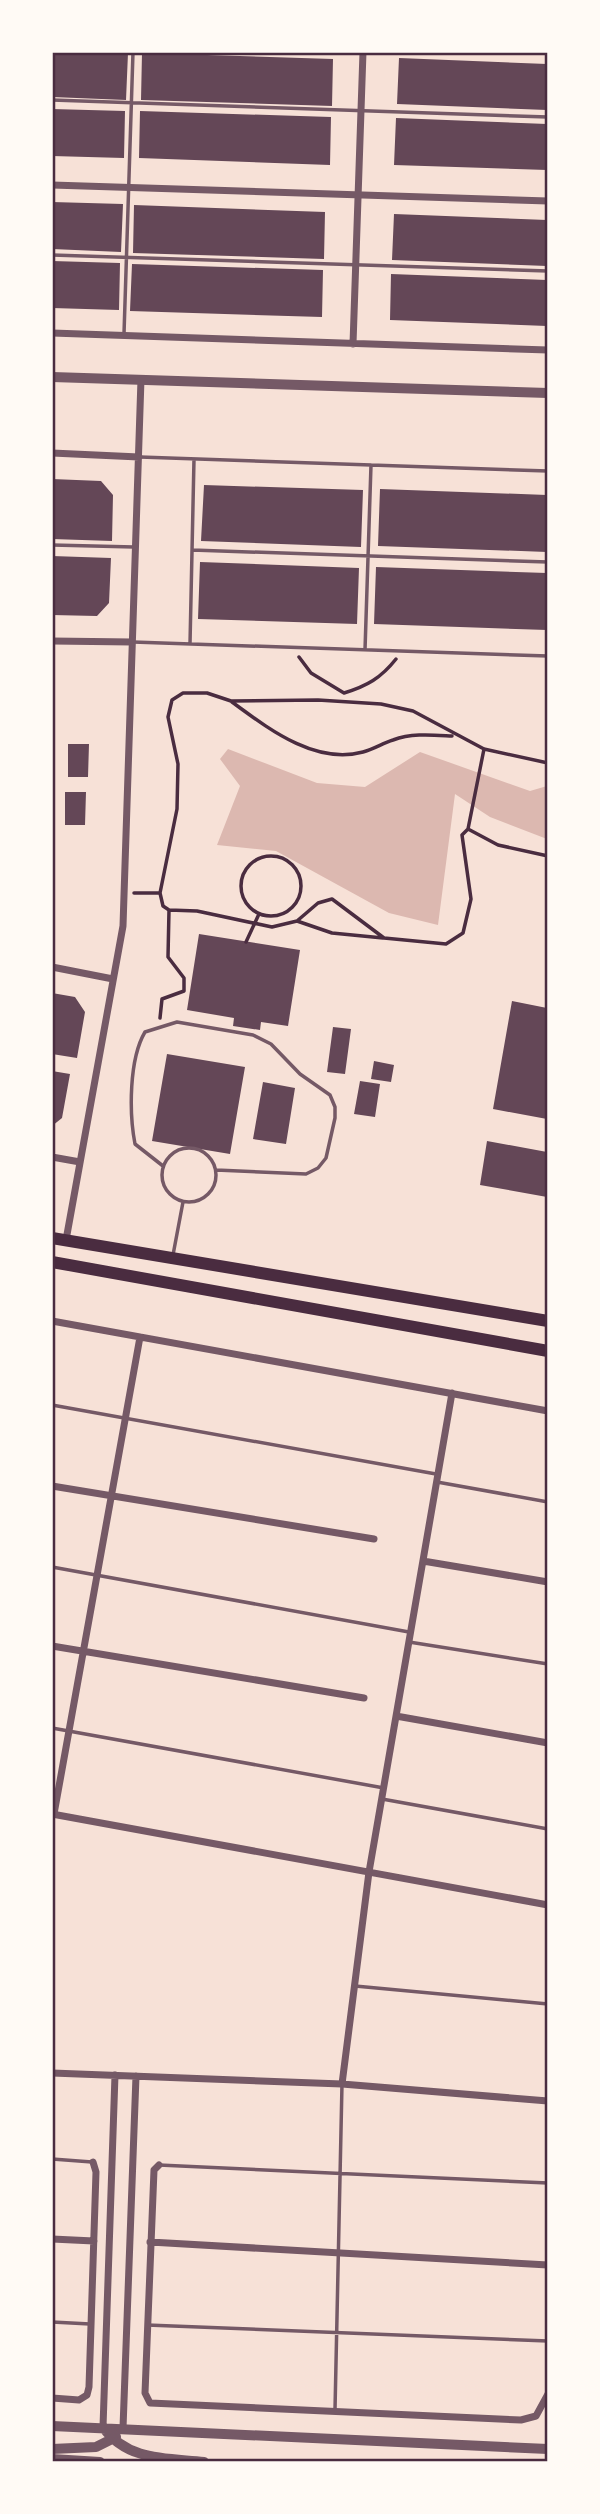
<svg xmlns="http://www.w3.org/2000/svg" width="600" height="2514" font-family="'PT Sans',sans-serif">
<style>
.water{fill:#dcb8b0}
.building{fill:#644757}
.lines{fill:none;stroke-linecap:round;stroke-linejoin:round}
.path{stroke:#4a2c40;stroke-width:3.5}
.service{stroke:#755966;stroke-width:3.5}
.minor{stroke:#755966;stroke-width:7}
.tertiary{stroke:#755966;stroke-width:10}
.primary{stroke:#4a2c40;stroke-width:12}
.neatline{fill:none;stroke:#4a2c40;stroke-width:2.5}
</style>
<rect width="100%" height="100%" fill="#f7e1d7"/>
<!-- water -->
<path class="water" d="M 228,749 L 317,783 L 365,787 L 420,752 L 530,791 L 547,786 L 547,839 L 490,817 L 455,794 L 438,925 L 389,913 L 276,851 L 217,845 L 240,786 L 220,759 Z"/>
<!-- building -->
<path class="building" d="M 52,52 L 128,53 L 126,100 L 52,97 Z
M 142,53 L 333,59 L 332,106 L 141,100 Z
M 399,58 L 547,64 L 547,110 L 397,104 Z
M 52,109 L 125,111 L 124,158 L 52,156 Z
M 140,111 L 331,117 L 330,165 L 139,158 Z
M 396,118 L 547,124 L 547,170 L 394,165 Z
M 52,202 L 123,204 L 121,252 L 52,249 Z
M 134,205 L 325,212 L 324,259 L 133,253 Z
M 394,214 L 547,220 L 547,266 L 392,260 Z
M 52,261 L 120,263 L 119,310 L 52,308 Z
M 132,264 L 323,270 L 322,317 L 130,311 Z
M 391,274 L 547,280 L 547,326 L 390,320 Z
M 52,479 L 101,481 L 113,495 L 112,541 L 52,539 Z
M 204,485 L 363,490 L 361,547 L 201,541 Z
M 380,489 L 547,495 L 547,552 L 378,546 Z
M 52,556 L 111,558 L 109,603 L 97,616 L 52,615 Z
M 200,562 L 359,568 L 357,624 L 198,619 Z
M 376,567 L 547,573 L 547,630 L 374,624 Z
M 68,744 L 89,744 L 88,777 L 68,777 Z
M 65,792 L 86,792 L 85,825 L 65,825 Z
M 199,934 L 300,950 L 288,1026 L 261,1022 L 260,1030 L 233,1026 L 234,1018 L 187,1010 Z
M 52,993 L 75,997 L 85,1012 L 77,1058 L 52,1054 Z
M 512,1001 L 547,1008 L 547,1119 L 493,1109 Z
M 333,1027 L 351,1029 L 345,1074 L 327,1072 Z
M 167,1054 L 245,1067 L 230,1154 L 152,1141 Z
M 374,1061 L 394,1065 L 391,1082 L 371,1079 Z
M 52,1071 L 70,1074 L 62,1118 L 52,1126 Z
M 360,1081 L 380,1084 L 375,1117 L 354,1114 Z
M 263,1082 L 295,1088 L 286,1144 L 253,1139 Z
M 487,1141 L 547,1152 L 547,1197 L 480,1185 Z"/>
<g class="lines">
<!-- path -->
<path class="path" d="M 299,657 L 311,673 L 344,693 C 367,686 381,678 396,659
M 232,702 C 269,729 315,765 363,752 C 374,749 383,743 393,740 C 412,733 432,735 452,736
M 548,763 L 484,749 L 413,711 L 381,704 L 318,700 L 231,701 L 207,693 L 183,693 L 172,700 L 168,717 L 178,764 L 177,809 L 160,893 L 163,906 L 169,910 L 197,911 L 272,927 L 297,921 L 318,903 L 332,899 L 384,938 L 446,944 L 463,933 L 471,899 L 462,835 L 468,829 L 498,845 L 548,856
M 468,829 L 484,749
M241 886a30 30 0 1 1 60 0a30 30 0 1 1-60 0Z
M 134,893 L 160,893
M 297,921 L 332,933 L 383,938
M 246,942 L 259,914
M 160,1018 L 162,999 L 184,991 L 184,978 L 168,957 L 169,910"/>
<!-- service -->
<path class="service" d="M 52,100 L 548,117
M 52,255 L 548,271
M 124,334 L 133,52
M 140,457 L 548,471
M 52,545 L 134,547
M 192,550 L 548,562
M 133,642 L 548,656
M 190,644 L 194,459
M 365,650 L 371,465
M162 1175a27 27 0 1 1 54 0a27 27 0 1 1-54 0Z
M 163,1166 L 135,1144 C 129,1113 129,1059 145,1032 L 177,1022 L 253,1035 L 271,1044 L 300,1074 L 330,1095 L 335,1107 L 335,1118 L 326,1158 L 318,1168 L 306,1174 L 216,1170
M 173,1255 L 183,1202
M 52,1405 L 436,1474
M 437,1482 L 548,1502
M 52,1567 L 409,1632
M 409,1642 L 548,1664
M 52,1728 L 384,1788
M 382,1799 L 548,1829
M 355,1986 L 548,2004
M 52,2159 L 92,2162
M 159,2165 L 548,2183
M 52,2322 L 90,2324
M 147,2325 L 548,2341
M 335,2410 L 342,2084"/>
<!-- minor -->
<path class="minor" d="M 52,185 L 548,201
M 52,333 L 548,350
M 353,344 L 363,52
M 52,453 L 139,457
M 52,641 L 132,642
M 52,967 L 113,979
M 52,1157 L 80,1162
M 66,1240 L 123,926 L 141,379
M 52,1321 L 548,1411
M 52,1486 L 374,1539
M 423,1561 L 548,1582
M 52,1646 L 364,1698
M 396,1716 L 548,1743
M 52,1814 L 548,1905
M 54,1814 L 140,1337
M 52,2073 L 342,2084 L 548,2101
M 342,2084 L 369,1872 L 452,1393
M 159,2165 L 154,2170 L 145,2393 L 150,2403 L 521,2420 L 536,2416 L 548,2394
M 52,2239 L 94,2241
M 150,2242 L 548,2265
M 52,2398 L 79,2400 L 87,2395 L 89,2387 L 96,2172 L 93,2162
M 103,2427 L 115,2075
M 123,2428 L 136,2076"/>
<!-- tertiary -->
<path class="tertiary" d="M 52,377 L 548,393
M 52,2426 L 548,2449
M 103,2427 C 127,2461 166,2458 204,2462
M 52,2449 L 96,2447 L 116,2437
M 52,2459 L 100,2462"/>
<!-- primary -->
<path class="primary" d="M 52,1238 L 548,1321
M 52,1262 L 548,1351"/>
</g>
<!-- border -->
<rect width="600" height="2514" fill="none" stroke="#fffaf5" stroke-width="108"/>
<rect x="54" y="54" width="492" height="2406" class="neatline"/>
</svg>
